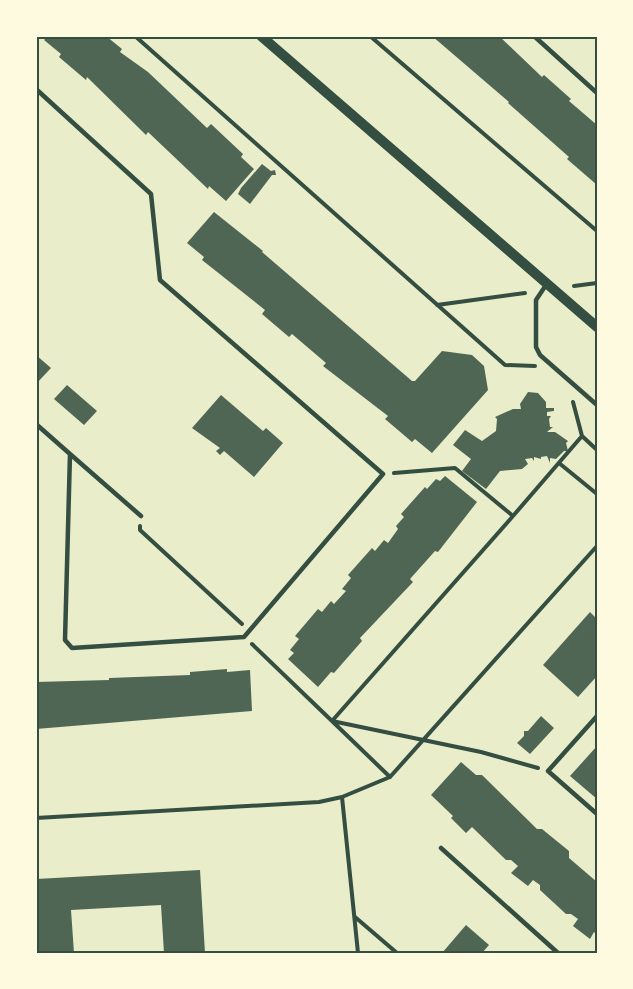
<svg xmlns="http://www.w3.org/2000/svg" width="633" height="989" font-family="Inter,sans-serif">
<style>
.building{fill:#4f6655}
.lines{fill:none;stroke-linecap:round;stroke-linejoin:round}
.path{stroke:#344e41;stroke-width:4}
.service{stroke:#344e41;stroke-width:4.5}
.tertiary{stroke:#344e41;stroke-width:10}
.neatline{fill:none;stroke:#344e41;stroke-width:2}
</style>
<rect width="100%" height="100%" fill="#e9edc9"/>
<!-- building -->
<path class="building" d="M 48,36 L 106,36 L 122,49 L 120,52 L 148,72 L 207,128 L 211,124 L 243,154 L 241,157 L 254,169 L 226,201 L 209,186 L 208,189 L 148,132 L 146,135 L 87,77 L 86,80 L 59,57 L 61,54 L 44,40 Z
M 432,36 L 499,36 L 542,77 L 544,75 L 571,99 L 569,101 L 597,125 L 597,185 L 567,159 L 569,157 L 508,103 L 509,102 Z
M 262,164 L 271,171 L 275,170 L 276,175 L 272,175 L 250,204 L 238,194 L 241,188 Z
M 214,212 L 263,251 L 262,252 L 412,381 L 415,381 L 442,351 L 472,355 L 484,366 L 488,390 L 432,453 L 415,439 L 412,442 L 385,419 L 388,416 L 323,366 L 326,363 L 292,334 L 289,337 L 262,314 L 265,310 L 202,260 L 204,257 L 187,243 Z
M 36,355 L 51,368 L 36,384 Z
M 67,385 L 97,411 L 84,425 L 54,399 Z
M 528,392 L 538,393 L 546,402 L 546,408 L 554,408 L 554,411 L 547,412 L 547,416 L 551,416 L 549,419 L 550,427 L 553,427 L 547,432 L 555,432 L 568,441 L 566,443 L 568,451 L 564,451 L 556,459 L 550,458 L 550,463 L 547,456 L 541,457 L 541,459 L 534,457 L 534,461 L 532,458 L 525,459 L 528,464 L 522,469 L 500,471 L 486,489 L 462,471 L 471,459 L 453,445 L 465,430 L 482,441 L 496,431 L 497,419 L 495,417 L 513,409 L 521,409 L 520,404 Z
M 221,395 L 263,431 L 266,428 L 283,443 L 254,477 L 224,451 L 220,455 L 216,451 L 220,448 L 192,428 Z
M 445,476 L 477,502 L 438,552 L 435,551 L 410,579 L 413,582 L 360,638 L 362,641 L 334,673 L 331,672 L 318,687 L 288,659 L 294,653 L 290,650 L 299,639 L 295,636 L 318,609 L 322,612 L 331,601 L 334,604 L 346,591 L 342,589 L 351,578 L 348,575 L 372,548 L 375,551 L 384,540 L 388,543 L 398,529 L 396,526 L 404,517 L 401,514 L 425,487 L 427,489 L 436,479 L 440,481 Z
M 590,612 L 597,619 L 597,676 L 578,697 L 543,665 Z
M 227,669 L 227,672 L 250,670 L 252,711 L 36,729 L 36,682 L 109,680 L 109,678 L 190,675 L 190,672 Z
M 541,716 L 554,728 L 530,754 L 517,743 L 524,736 L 524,731 L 528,731 Z
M 597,746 L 597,799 L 570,776 Z
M 461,762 L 476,775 L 482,775 L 537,829 L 542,829 L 569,851 L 569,858 L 597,882 L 597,935 L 594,932 L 590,939 L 573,926 L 578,919 L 571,914 L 566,914 L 540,890 L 540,885 L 533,880 L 528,886 L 511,873 L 518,866 L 511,860 L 506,860 L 472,827 L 466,833 L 451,818 L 453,816 L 431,795 Z
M 200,870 L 205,953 L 164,953 L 161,905 L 71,910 L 74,953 L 36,953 L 36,879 Z
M 466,925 L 489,945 L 482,953 L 442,953 Z"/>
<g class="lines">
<!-- path -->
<path class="path" d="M 135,36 L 505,365 L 535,366
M 370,36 L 597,231
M 574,286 L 597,283
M 437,305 L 525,293
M 573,402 L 582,436 L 597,450
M 559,463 L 597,494
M 394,473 L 455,468 L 513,516 L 582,436
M 513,516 L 332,721 L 390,777 L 597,546
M 140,526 L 140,530 L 242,624
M 252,644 L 332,721 L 481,752 L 538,768
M 342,797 L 358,953
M 36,818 L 319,802 L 342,797 L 390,777
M 355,917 L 397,953"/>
<!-- service -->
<path class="service" d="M 534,36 L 597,93
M 36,89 L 151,194 L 160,280 L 383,474 L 244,637 L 72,648 L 65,640 L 70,454 L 36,424
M 546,285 L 536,300 L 536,347 L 540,355 L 597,405
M 70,454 L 141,516
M 597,716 L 548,771 L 597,814
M 441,848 L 558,953"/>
<!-- tertiary -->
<path class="tertiary" d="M 261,36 L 597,327"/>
</g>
<!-- border -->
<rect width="633" height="989" fill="none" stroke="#fefae0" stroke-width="75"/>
<rect x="38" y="38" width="558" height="914" class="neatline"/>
</svg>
